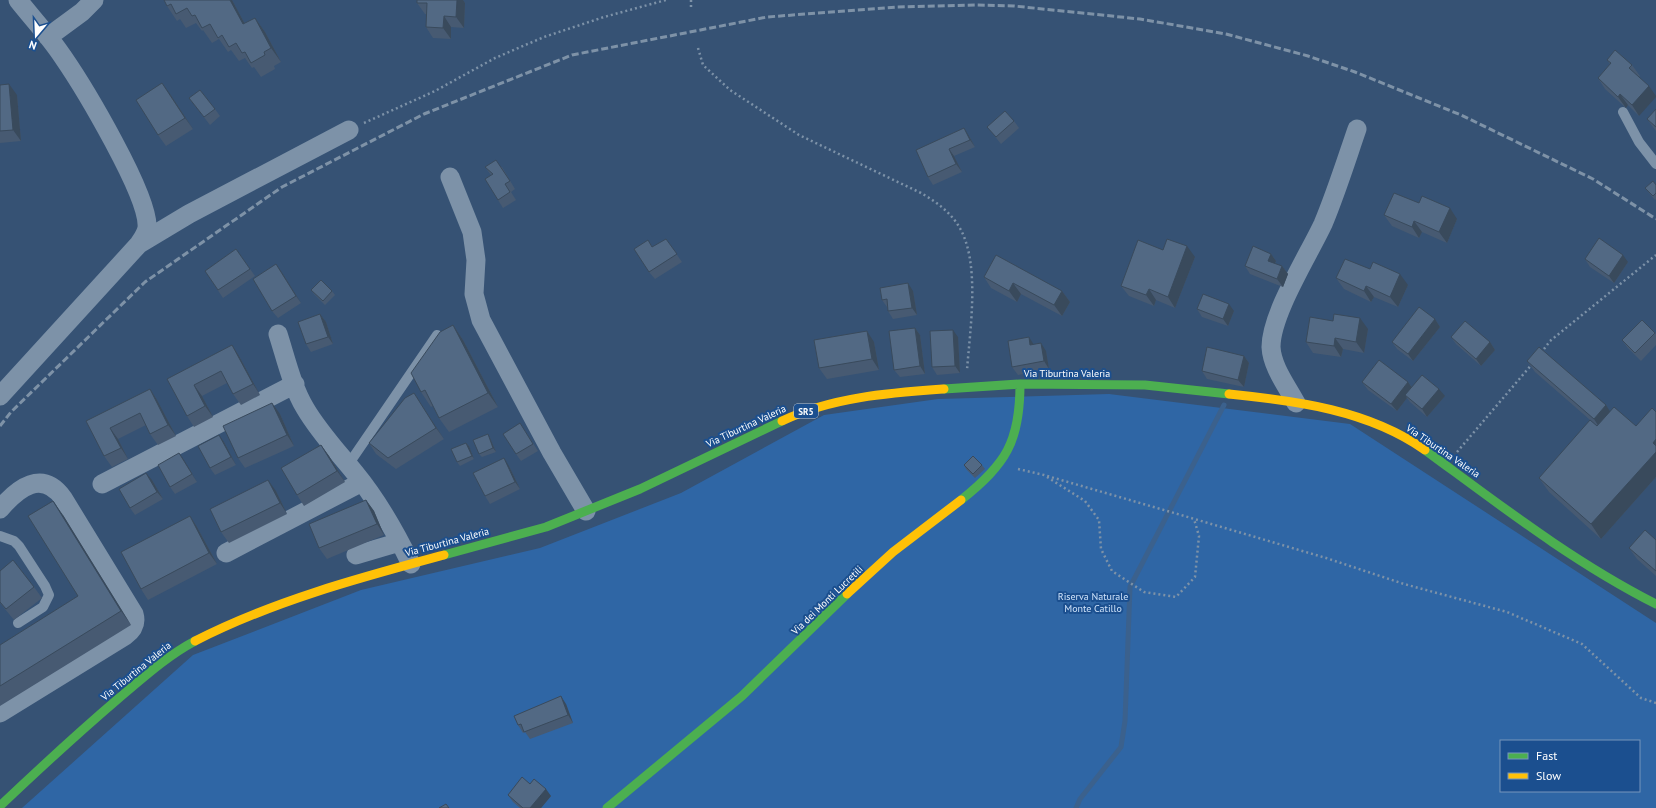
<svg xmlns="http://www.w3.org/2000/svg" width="1656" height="808" font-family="'PT Sans',sans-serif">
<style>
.green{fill:#2f66a5;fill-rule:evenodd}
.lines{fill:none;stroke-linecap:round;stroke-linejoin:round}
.stream{stroke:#3b618d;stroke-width:5}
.path{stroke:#7d92a8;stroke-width:2.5;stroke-dasharray:2 3;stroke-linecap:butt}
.lane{stroke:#7d92a8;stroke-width:10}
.street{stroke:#7d92a8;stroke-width:19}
.fast{stroke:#4caf50;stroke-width:9}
.slow{stroke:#ffc107;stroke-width:9}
.rail{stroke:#7e92a7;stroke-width:3;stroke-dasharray:7 3;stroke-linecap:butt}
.wall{fill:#475a72}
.shaded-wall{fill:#394a5c}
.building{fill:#526984;stroke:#394a5c}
.labels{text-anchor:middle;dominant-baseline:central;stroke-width:4;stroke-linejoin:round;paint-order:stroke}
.shield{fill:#1b4f8f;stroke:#bbcadd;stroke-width:1}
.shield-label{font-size:9px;font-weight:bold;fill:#fff}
.street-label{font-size:10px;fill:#fff;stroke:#1b4f8f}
.park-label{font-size:10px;fill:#cfe3fa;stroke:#1b4f8f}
</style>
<rect width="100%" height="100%" fill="#365274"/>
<!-- green -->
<path class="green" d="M 1109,394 L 1350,424 L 1656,623 L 1656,808 L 22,808 L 193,655 L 361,590 L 540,548 L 681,493 L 824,415 L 938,399 ZM 1501,741 L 1639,741 L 1639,791 L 1501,791 Z"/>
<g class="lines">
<!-- stream -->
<path class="stream" d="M 1076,808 L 1080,799 L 1121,747 L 1125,721 L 1130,587 L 1224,405"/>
<!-- path -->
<path class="path" d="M 691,0 L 691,7
M 698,48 L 703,65 L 730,90 L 799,135 L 921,193 C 935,201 949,211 958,225 C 981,260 970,329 967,370
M 364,123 L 435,91 L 495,58 L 544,37 L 604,17 L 666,0
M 1541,353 L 1550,341 L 1656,255
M 1457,452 L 1533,363
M 1018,469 L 1044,475 L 1181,515 L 1326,558 L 1404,584 L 1507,612 L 1582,644 L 1641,698 L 1656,703
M 1047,477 L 1085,501 L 1099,520 L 1101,549 L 1112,571 L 1144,592 L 1176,597 L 1195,577 L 1199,536 L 1194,519"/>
<!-- lane -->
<path class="lane" d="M 1623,112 L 1639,142 L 1656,164
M 348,465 L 437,335
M 0,536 L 14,541 L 19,546 L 45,586 L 49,595 L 43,607 L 18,623"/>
<!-- street -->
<path class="street" d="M 18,0 C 33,19 50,37 63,57 C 83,86 150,197 147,228 C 146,234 142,239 139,244
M 48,37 L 82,12 L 94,0
M 450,177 L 472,232 L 476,260 L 474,294 L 481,320 L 552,453 L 586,511
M 278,334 C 286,359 292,386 305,408 C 319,432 338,452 355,473 C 378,501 395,531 411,564
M 0,396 L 139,244 L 189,214 L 349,130
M 1296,403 C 1287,386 1272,367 1271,347 C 1271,314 1308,256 1323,224 C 1336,193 1346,161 1357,129
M 102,484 L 295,384
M 0,509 C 18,488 42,469 63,498 L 134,614 C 137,624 133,630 125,636 L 0,713
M 226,553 L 362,482
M 356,555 L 400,542"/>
<!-- fast -->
<path class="fast" d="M 944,389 L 1020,384 L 1145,385 L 1229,394
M 1425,450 C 1500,505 1573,562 1656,604
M 961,500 C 1006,464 1020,442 1020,384
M 444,555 L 546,527 L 640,489 L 782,421
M 0,806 C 39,769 78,733 119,698 C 144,677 167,656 195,641
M 607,808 L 742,696 L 847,594"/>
<!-- slow -->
<path class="slow" d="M 1229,394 C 1297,401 1368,410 1425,450
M 782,421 C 832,397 889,393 944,389
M 847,594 L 893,552 L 961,500
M 195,641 C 273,601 359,578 444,555"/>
<!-- rail -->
<path class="rail" d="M 0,426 L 11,412 L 145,282 L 282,187 L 424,114 L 572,55 L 767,17 L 897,7 L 976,5 L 1014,6 L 1140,19 L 1226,34 L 1308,56 L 1355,72 L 1461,115 L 1593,179 L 1656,219"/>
</g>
<!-- wall -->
<path class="wall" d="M 164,0 L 232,0 L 245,24 L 255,18 L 265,32 L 281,62 L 274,66 L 275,69 L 261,77 L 254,67 L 252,68 L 245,58 L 239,61 L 231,50 L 228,52 L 219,39 L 212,43 L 203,30 L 202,31 L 196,23 L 186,28 L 180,19 L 177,21 L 167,6 Z
M 417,0 L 463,0 L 465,3 L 464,28 L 451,27 L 451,39 L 433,38 L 426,27 L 426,14 L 425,14 L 417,3 Z
M 1607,60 L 1632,65 L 1640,76 L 1639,77 L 1639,116 L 1628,105 L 1626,108 L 1605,89 L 1598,78 L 1610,64 Z
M 0,85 L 17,95 L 21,141 L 0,143 Z
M 170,94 L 193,129 L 166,146 L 158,135 Z
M 189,98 L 215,109 L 220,116 L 210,125 Z
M 1656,109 L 1656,131 L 1647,119 Z
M 1014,121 L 1019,128 L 1001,144 L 993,134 L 987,127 Z
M 969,136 L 975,147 L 954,156 L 962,172 L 933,185 L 928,177 L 916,150 Z
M 485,167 L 502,167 L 515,189 L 511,192 L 516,200 L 503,208 L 498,200 L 491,175 Z
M 1656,185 L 1656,199 L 1655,200 L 1645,188 Z
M 1384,215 L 1457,219 L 1447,243 L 1422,232 L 1419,238 L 1392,226 Z
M 666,239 L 682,262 L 655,279 L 649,272 L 653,247 Z
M 236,249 L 255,276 L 223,298 L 205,271 Z
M 1163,250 L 1195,257 L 1175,308 L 1156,300 L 1154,306 L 1129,296 L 1121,286 Z
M 1271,254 L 1276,261 L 1275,264 L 1282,266 L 1288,274 L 1283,287 L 1250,274 L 1245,266 Z
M 1585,259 L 1628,262 L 1614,283 L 1590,267 Z
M 276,264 L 301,303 L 278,318 L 272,311 Z
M 1370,269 L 1408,285 L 1398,307 L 1374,297 L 1371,302 L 1344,289 L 1336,278 Z
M 984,277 L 1062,291 L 1070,302 L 1062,316 L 1021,294 L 1017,302 L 991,288 Z
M 311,290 L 332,291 L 335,295 L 325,305 L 314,294 Z
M 913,291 L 917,315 L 893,319 L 888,311 L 888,307 L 887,307 L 882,300 Z
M 1197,309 L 1234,311 L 1228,326 L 1202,317 Z
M 320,314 L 326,322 L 333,344 L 311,352 L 306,344 Z
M 1435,319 L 1440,327 L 1413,361 L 1397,349 L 1392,342 Z
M 1642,320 L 1656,334 L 1656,345 L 1641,361 L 1627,347 L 1622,340 Z
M 453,325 L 463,340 L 498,407 L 449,432 L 439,418 L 433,406 L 431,407 L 421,392 Z
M 915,328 L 920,335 L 925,374 L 900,377 L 894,370 Z
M 1368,329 L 1364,353 L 1343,349 L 1341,357 L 1313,353 L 1306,342 Z
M 958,337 L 960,373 L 937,375 L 932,367 Z
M 1451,337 L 1490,342 L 1495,350 L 1481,366 L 1456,344 Z
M 874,342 L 879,370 L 827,379 L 819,368 Z
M 232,345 L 239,356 L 260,395 L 241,405 L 233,394 L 227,383 L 202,396 L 213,417 L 194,427 L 187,416 L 167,379 Z
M 1046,351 L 1049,369 L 1018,375 L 1012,367 Z
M 1244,356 L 1249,363 L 1244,387 L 1207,379 L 1202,371 Z
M 1527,361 L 1606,405 L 1610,412 L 1636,426 L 1656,412 L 1656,477 L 1601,539 L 1549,492 L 1539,478 L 1597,426 L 1535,372 Z
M 1362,382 L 1408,382 L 1412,387 L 1445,396 L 1427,417 L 1410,402 L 1407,398 L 1397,411 L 1368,390 Z
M 150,389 L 157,400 L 176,436 L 158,445 L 150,434 L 146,425 L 118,439 L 128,459 L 112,467 L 104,456 L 86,421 Z
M 414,393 L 444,439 L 396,469 L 376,454 L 369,443 Z
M 280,414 L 294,446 L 245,468 L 238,458 Z
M 520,423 L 538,451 L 521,461 L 516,454 Z
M 490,438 L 496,452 L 482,457 L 479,454 Z
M 224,442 L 236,465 L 215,475 L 210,468 Z
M 466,443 L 469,446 L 474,459 L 460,466 L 457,462 Z
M 321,445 L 329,456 L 345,482 L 304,506 L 297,495 Z
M 179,453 L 197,482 L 175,494 L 170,487 Z
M 964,465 L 982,465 L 985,469 L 975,478 L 966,469 Z
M 509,466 L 520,489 L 490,504 L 485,496 Z
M 152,480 L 163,499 L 135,515 L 130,508 Z
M 276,491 L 287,514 L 229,543 L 221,532 Z
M 366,500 L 374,511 L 384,535 L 327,559 L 319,548 Z
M 63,515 L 131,625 L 0,706 L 0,645 L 78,596 Z
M 190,516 L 197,527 L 217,564 L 148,600 L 141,589 Z
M 1656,540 L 1656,576 L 1637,559 L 1629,548 Z
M 0,571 L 34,587 L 42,598 L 14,620 L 0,603 Z
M 566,704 L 573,723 L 530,739 L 525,732 L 523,733 L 518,725 Z
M 530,784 L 551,796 L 541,808 L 520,808 L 513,802 L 508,795 Z"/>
<!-- shaded-wall -->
<path class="shaded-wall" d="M 230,0 L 232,0 L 253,39 L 243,24 Z
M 457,0 L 463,0 L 465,3 L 464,28 L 456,17 Z
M 444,16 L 451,27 L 451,39 L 443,28 Z
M 255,18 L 265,32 L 281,62 L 271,48 Z
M 162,83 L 170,94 L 193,129 L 185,118 Z
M 9,84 L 17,95 L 21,141 L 13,130 Z
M 1649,86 L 1656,96 L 1656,97 L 1639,116 L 1632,105 Z
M 1620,94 L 1628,105 L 1626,108 L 1618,97 Z
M 964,128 L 969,136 L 975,147 L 970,140 Z
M 949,149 L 954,156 L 962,172 L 956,164 Z
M 1450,208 L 1457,219 L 1447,243 L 1439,232 Z
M 1414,221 L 1422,232 L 1419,238 L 1412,227 Z
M 1187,246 L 1195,257 L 1175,308 L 1168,297 Z
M 1271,254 L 1276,261 L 1273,268 L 1268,261 Z
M 1623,255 L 1628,262 L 1614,283 L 1609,276 Z
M 276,264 L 281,271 L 301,303 L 296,296 Z
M 1282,266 L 1288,274 L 1283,287 L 1277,279 Z
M 1400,274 L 1408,285 L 1398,307 L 1390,297 Z
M 908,283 L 913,291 L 917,315 L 912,308 Z
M 1013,283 L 1021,294 L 1017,302 L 1009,291 Z
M 1366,286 L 1374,297 L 1371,302 L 1364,291 Z
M 1149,289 L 1156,300 L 1154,306 L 1146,295 Z
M 1062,291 L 1070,302 L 1062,316 L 1054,305 Z
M 1229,304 L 1234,311 L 1228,326 L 1223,319 Z
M 320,314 L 326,322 L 333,344 L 328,337 Z
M 1360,318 L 1368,329 L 1364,353 L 1356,342 Z
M 1435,319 L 1440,327 L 1413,361 L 1408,354 Z
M 453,325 L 463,340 L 498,407 L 488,393 Z
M 915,328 L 920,335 L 925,374 L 920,366 Z
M 953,330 L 958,337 L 960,373 L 955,366 Z
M 867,331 L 874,342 L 879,370 L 872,359 Z
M 1029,337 L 1034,345 L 1030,345 Z
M 1335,338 L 1343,349 L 1341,357 L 1334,346 Z
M 1490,342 L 1495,350 L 1481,366 L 1476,359 Z
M 1041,343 L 1046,351 L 1049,369 L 1044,361 Z
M 232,345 L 239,356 L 260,395 L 253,384 Z
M 1244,356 L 1249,363 L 1244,387 L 1238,380 Z
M 1408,382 L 1413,389 L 1405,395 L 1407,398 L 1397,411 L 1391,404 Z
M 194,385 L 202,396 L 213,417 L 205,406 Z
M 150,389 L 157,400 L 176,436 L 168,425 Z
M 1439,389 L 1445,396 L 1427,417 L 1422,409 Z
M 414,393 L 421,404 L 444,439 L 436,428 Z
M 272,403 L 280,414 L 294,446 L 287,435 Z
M 1606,405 L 1613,416 L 1601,430 L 1594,419 Z
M 110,428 L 118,439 L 128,459 L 121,448 Z
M 488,434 L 490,438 L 496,452 L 493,448 Z
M 219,435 L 224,442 L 236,465 L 231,457 Z
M 1656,439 L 1656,448 L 1653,443 Z
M 466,443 L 469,446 L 474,459 L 472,456 Z
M 321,445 L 329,456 L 345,482 L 337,471 Z
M 1656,452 L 1656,477 L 1601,539 L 1591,524 Z
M 179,453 L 184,460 L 197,482 L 192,474 Z
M 504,458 L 509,466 L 520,489 L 515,482 Z
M 146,473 L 152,480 L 163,499 L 157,492 Z
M 268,480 L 276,491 L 287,514 L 280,503 Z
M 366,500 L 374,511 L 384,535 L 377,524 Z
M 53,501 L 63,515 L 131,625 L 121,611 Z
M 190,516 L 197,527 L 217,564 L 209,553 Z
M 561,696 L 566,704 L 573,723 L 568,715 Z
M 546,789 L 551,796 L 541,808 L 530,808 Z"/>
<!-- building -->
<path class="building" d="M 164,0 L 230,0 L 243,24 L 255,18 L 271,48 L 264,52 L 265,55 L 251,63 L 245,52 L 242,53 L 236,43 L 229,47 L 222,35 L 218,38 L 210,24 L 202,28 L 195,15 L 192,16 L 187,8 L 176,14 L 171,4 L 167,6 Z
M 417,0 L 457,0 L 456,17 L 444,16 L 443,28 L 426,27 L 427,3 L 417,3 Z
M 1615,50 L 1632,65 L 1629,68 L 1649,86 L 1632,105 L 1620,94 L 1618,97 L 1598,78 L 1611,63 L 1607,60 Z
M 162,83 L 185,118 L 158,135 L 136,100 Z
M 9,84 L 13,130 L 0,131 L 0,85 Z
M 200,90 L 215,109 L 204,117 L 189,98 Z
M 1656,109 L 1656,127 L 1647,119 Z
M 1005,111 L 1014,121 L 996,137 L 987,127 Z
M 964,128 L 970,140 L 949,149 L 956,164 L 928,177 L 916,150 Z
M 496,160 L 510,181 L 505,184 L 510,192 L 498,200 L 485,179 L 493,174 L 485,167 Z
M 1653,181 L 1656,185 L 1656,193 L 1653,196 L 1645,188 Z
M 1394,193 L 1419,203 L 1422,196 L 1450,208 L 1439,232 L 1414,221 L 1412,227 L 1384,215 Z
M 1599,238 L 1623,255 L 1609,276 L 1585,259 Z
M 666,239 L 677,254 L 649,272 L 634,249 L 648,240 L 652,247 Z
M 1167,239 L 1187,246 L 1168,297 L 1149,289 L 1146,295 L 1121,286 L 1138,240 L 1163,250 Z
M 1253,246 L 1271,254 L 1268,261 L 1282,266 L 1277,279 L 1245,266 Z
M 236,249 L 250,269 L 218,290 L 205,271 Z
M 996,255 L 1062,291 L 1054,305 L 1013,283 L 1009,291 L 984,277 Z
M 1345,259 L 1370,269 L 1373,262 L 1400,274 L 1390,297 L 1366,286 L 1364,291 L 1336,278 Z
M 276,264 L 296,296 L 272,311 L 253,279 Z
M 321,280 L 332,291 L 323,301 L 311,290 Z
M 908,283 L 912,308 L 888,311 L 887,299 L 882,300 L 880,288 Z
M 1203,294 L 1229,304 L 1223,319 L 1197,309 Z
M 1419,307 L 1435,319 L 1408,354 L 1392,342 Z
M 320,314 L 328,337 L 306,344 L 298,322 Z
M 1334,314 L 1360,318 L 1356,342 L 1335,338 L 1334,346 L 1306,342 L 1310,317 L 1333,321 Z
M 1642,320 L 1655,333 L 1635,353 L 1622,340 Z
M 1465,321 L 1490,342 L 1476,359 L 1451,337 Z
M 453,325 L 488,393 L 439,418 L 425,390 L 421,392 L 411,373 L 440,332 Z
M 915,328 L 920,366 L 894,370 L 889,331 Z
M 953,330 L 955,366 L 932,367 L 930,331 Z
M 867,331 L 872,359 L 819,368 L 814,340 Z
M 1029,337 L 1030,345 L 1041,343 L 1044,361 L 1012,367 L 1008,341 Z
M 232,345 L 253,384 L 233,394 L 221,371 L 194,385 L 205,406 L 187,416 L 167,379 Z
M 1207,347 L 1244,356 L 1238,380 L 1202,371 Z
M 1539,347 L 1606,405 L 1594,419 L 1527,361 Z
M 1379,360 L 1408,382 L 1391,404 L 1362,382 Z
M 1422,375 L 1439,389 L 1422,409 L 1405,395 Z
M 150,389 L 168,425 L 150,434 L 140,413 L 110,428 L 121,448 L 104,456 L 86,421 Z
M 414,393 L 436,428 L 388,458 L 369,443 L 405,398 Z
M 272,403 L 287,435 L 238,458 L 223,426 Z
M 1614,407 L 1636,426 L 1652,408 L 1656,412 L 1656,439 L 1653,443 L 1656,446 L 1656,452 L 1591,524 L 1539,478 L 1590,420 L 1597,426 Z
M 520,423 L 533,444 L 516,454 L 503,434 Z
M 488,434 L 493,448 L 479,454 L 473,440 Z
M 219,435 L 231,457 L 210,468 L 198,446 Z
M 466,443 L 472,456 L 457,462 L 451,449 Z
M 321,445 L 337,471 L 297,495 L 281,468 Z
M 179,453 L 192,474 L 170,487 L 158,465 Z
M 973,456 L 982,465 L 973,474 L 964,465 Z
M 504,458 L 515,482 L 485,496 L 473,473 Z
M 146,473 L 157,492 L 130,508 L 119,489 Z
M 268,480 L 280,503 L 221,532 L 210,509 Z
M 366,500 L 377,524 L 319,548 L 309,524 Z
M 53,501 L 121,611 L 0,686 L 0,645 L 78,596 L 28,516 Z
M 190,516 L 209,553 L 141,589 L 121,552 Z
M 1645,530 L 1656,540 L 1656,571 L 1629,548 Z
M 13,560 L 34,587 L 6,609 L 0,602 L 0,571 Z
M 561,696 L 568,715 L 524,732 L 521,724 L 518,725 L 514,716 Z
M 522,777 L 530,784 L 534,779 L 546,789 L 530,808 L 523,808 L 508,795 Z
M 446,804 L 449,808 L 439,808 Z"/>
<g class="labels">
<!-- shield labels -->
<rect class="shield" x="794" y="404" width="24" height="14" rx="3"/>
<g class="shield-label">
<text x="806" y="411">SR5</text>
</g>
<!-- street labels -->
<g class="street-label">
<text x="1067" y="373">Via Tiburtina Valeria</text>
<text transform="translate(746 426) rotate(-25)">Via Tiburtina Valeria</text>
<text transform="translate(1443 451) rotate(34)">Via Tiburtina Valeria</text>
<text transform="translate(447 542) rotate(-15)">Via Tiburtina Valeria</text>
<text transform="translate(827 600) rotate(-44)">Via dei Monti Lucretili</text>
<text transform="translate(136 671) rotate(-39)">Via Tiburtina Valeria</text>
</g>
<!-- park labels -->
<g class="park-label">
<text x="1093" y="596">Riserva Naturale<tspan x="1093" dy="12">Monte Catillo</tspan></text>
</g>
</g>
<!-- legend -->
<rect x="1500" y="740" width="140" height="52" fill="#1b4f8f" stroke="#7695bc"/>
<rect x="1508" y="753" width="20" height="6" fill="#4caf50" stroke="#7695bc"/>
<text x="1536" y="760" font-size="12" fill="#ffffff">Fast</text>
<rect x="1508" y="773" width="20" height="6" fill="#ffc107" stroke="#7695bc"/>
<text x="1536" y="780" font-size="12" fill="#ffffff">Slow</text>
<!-- north arrow -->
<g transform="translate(36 36) rotate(199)" stroke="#1b4f8f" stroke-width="3" paint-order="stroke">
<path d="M0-3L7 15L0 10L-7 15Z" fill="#ffffff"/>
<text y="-6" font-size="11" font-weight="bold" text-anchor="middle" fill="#ffffff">N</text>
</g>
</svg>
